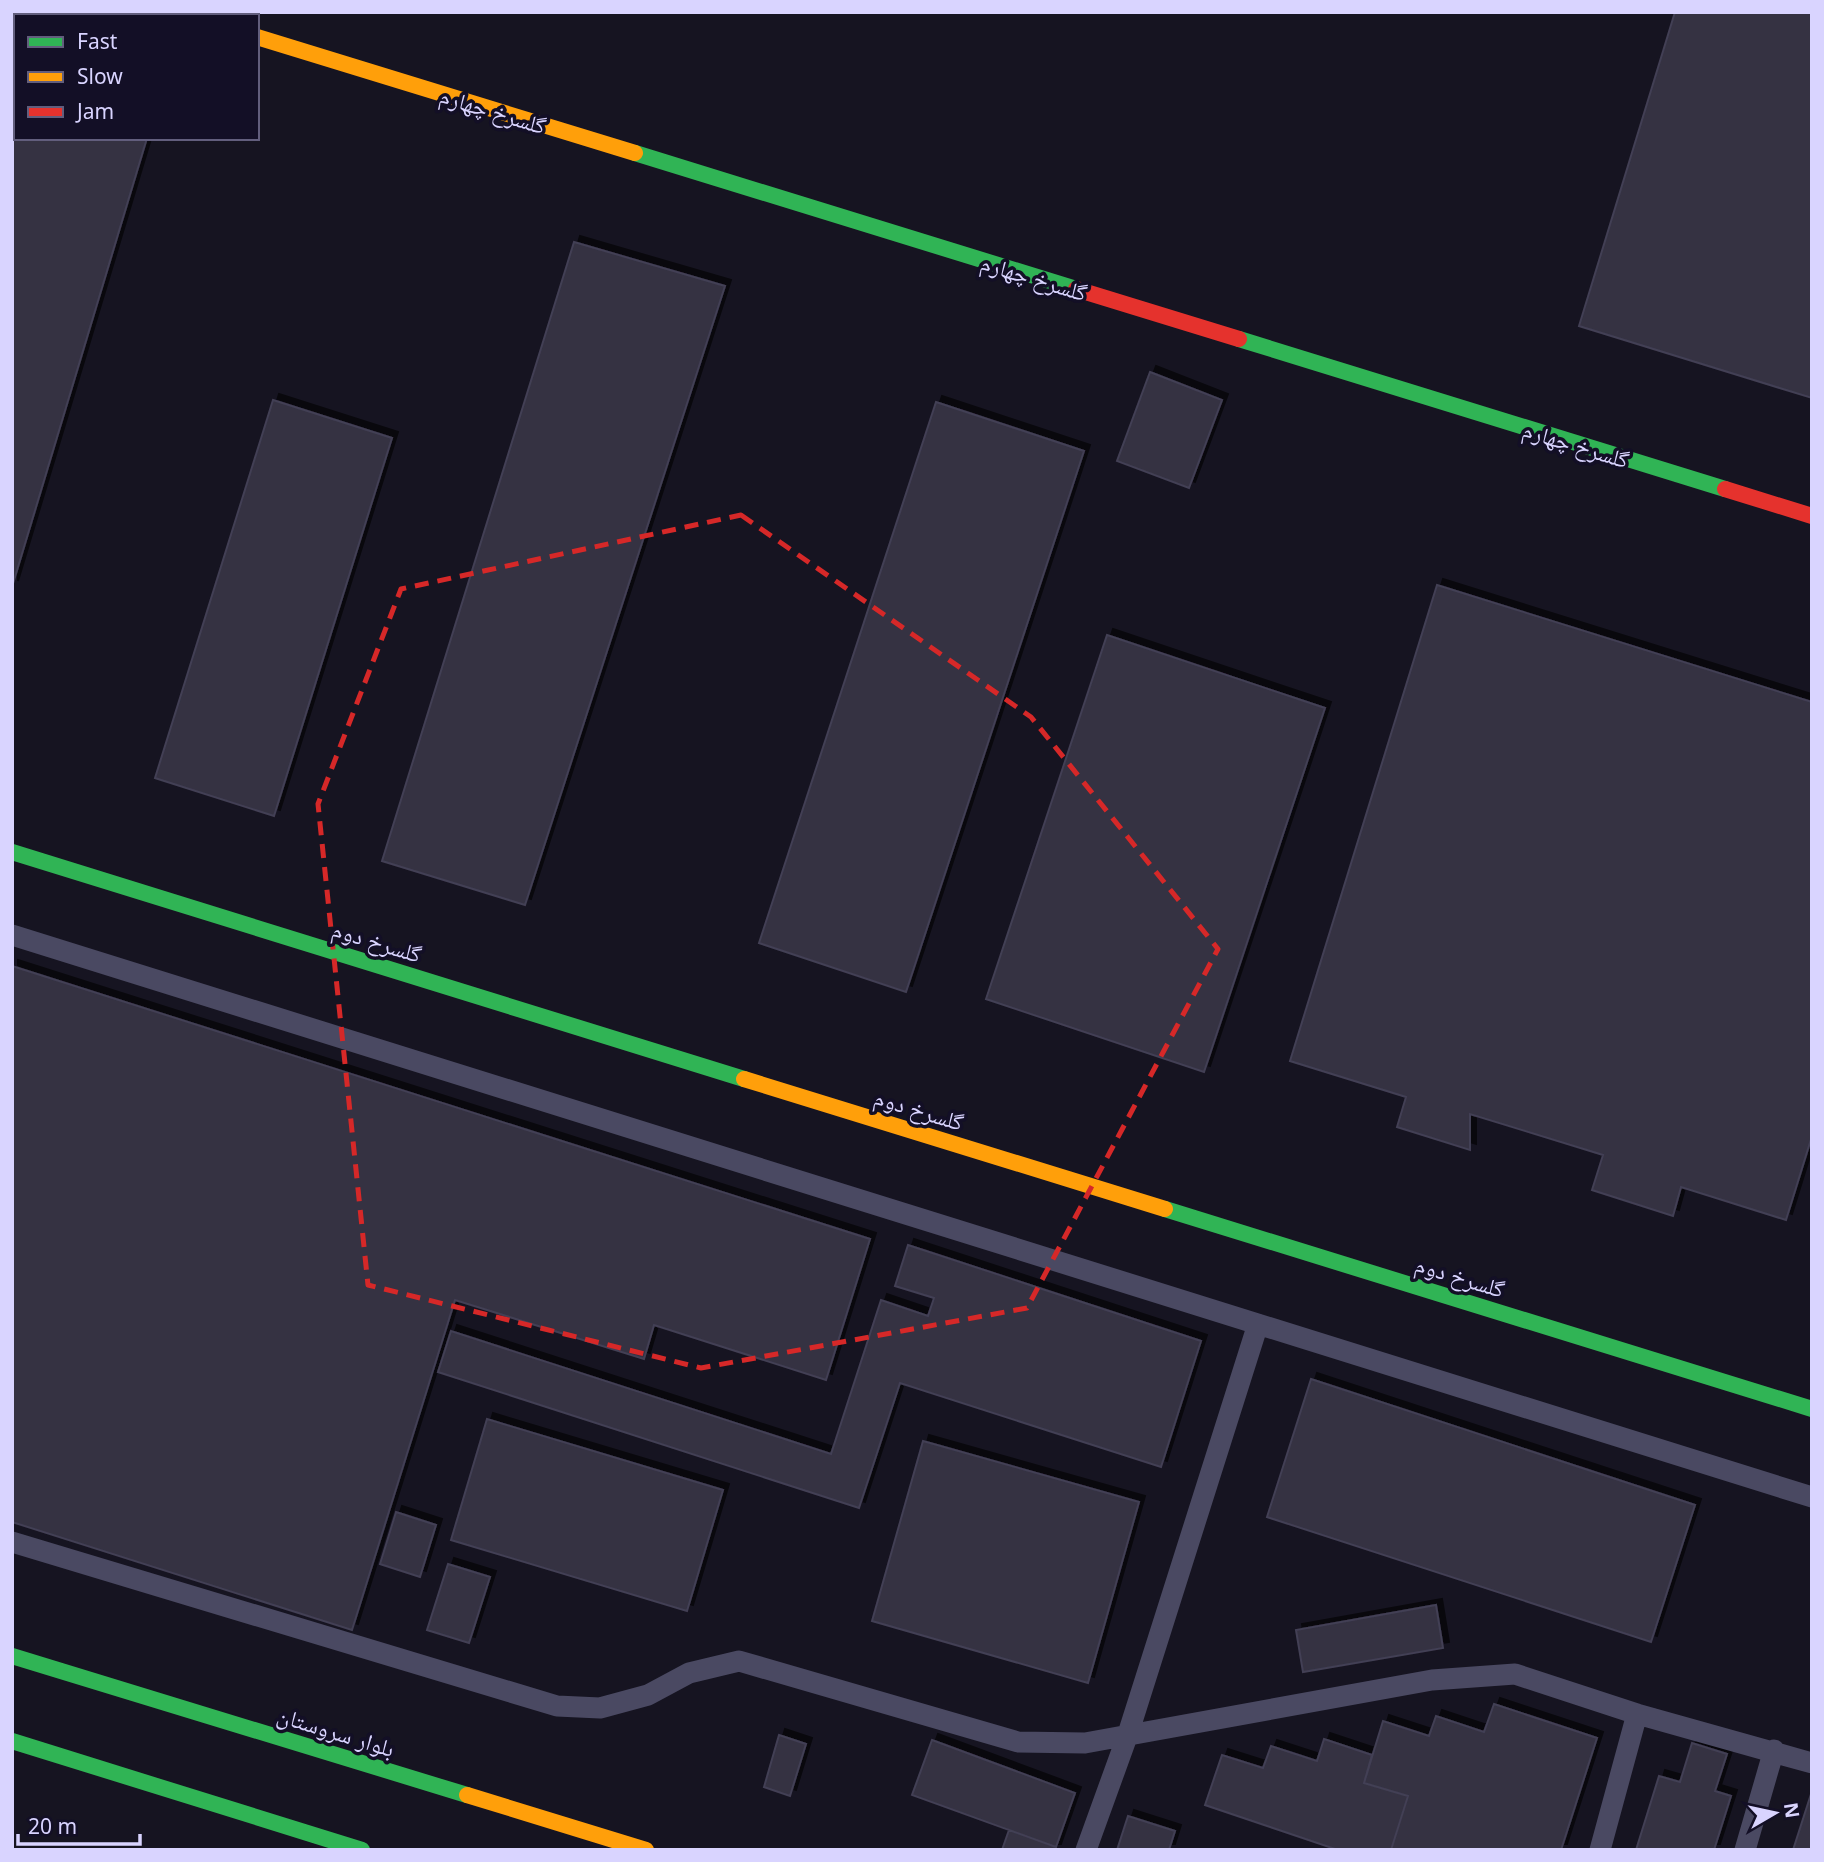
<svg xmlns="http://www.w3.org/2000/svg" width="1824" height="1862" font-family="'Noto Sans','Noto Naskh Arabic',sans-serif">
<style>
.building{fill:#343243;stroke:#433f54;stroke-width:2;filter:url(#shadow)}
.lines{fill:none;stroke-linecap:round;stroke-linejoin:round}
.lane{stroke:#4a4962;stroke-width:21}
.street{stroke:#4a4962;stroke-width:38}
.fast{stroke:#30b455;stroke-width:16}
.slow{stroke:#ff9f0a;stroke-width:16}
.jam{stroke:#e5322d;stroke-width:16}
.marked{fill:none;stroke:#d62828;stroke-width:5;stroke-dasharray:14 9;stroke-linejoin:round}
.labels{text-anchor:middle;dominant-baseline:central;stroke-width:7;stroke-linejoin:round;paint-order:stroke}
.street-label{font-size:23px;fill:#d9d4ff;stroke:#130f26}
</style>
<defs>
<filter id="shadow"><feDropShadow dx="6" dy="-6" stdDeviation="0" flood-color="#0009"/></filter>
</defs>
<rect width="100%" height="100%" fill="#161421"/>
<!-- building -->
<path class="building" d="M 1675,12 L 1812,12 L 1812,398 L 1579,326 Z
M 12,49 L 16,50 L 16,138 L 147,138 L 12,587 Z
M 574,242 L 725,286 L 525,905 L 382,861 Z
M 1150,372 L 1222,400 L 1189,488 L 1117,461 Z
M 273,400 L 392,438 L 274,816 L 155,778 Z
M 936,402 L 1084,451 L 906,992 L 759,943 Z
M 1437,585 L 1812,702 L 1812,1136 L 1786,1220 L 1681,1187 L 1673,1216 L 1592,1190 L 1603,1155 L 1470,1114 L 1470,1150 L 1397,1127 L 1406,1097 L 1290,1061 Z
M 1107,635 L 1325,708 L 1204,1072 L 986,999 Z
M 12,966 L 870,1239 L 826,1380 L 654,1325 L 644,1359 L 455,1300 L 352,1630 L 12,1522 Z
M 908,1245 L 1201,1341 L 1161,1467 L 900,1383 L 859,1508 L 438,1372 L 451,1331 L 831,1454 L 881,1300 L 928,1316 L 934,1298 L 895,1286 Z
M 1311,1379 L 1695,1505 L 1651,1642 L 1267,1517 Z
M 487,1419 L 723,1490 L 687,1611 L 451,1540 Z
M 923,1441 L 1139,1502 L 1088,1683 L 872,1621 Z
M 396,1512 L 436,1525 L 420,1577 L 380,1564 Z
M 448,1564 L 490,1577 L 469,1643 L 427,1630 Z
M 1436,1605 L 1443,1648 L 1303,1672 L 1296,1630 Z
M 1494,1704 L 1597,1738 L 1561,1850 L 1391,1850 L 1408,1796 L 1364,1783 L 1383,1721 L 1429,1736 L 1436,1716 L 1484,1732 Z
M 779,1735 L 806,1744 L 790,1796 L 764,1787 Z
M 1324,1739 L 1372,1755 L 1364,1783 L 1408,1796 L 1391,1850 L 1338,1850 L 1205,1805 L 1222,1755 L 1263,1768 L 1271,1746 L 1317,1761 Z
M 932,1740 L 1075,1793 L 1056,1847 L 912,1795 Z
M 1692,1743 L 1727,1754 L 1715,1791 L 1731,1796 L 1714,1850 L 1636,1850 L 1659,1776 L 1680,1782 Z
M 1811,1794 L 1812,1850 L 1793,1850 Z
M 1128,1816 L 1175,1831 L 1169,1850 L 1117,1850 Z
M 1009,1830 L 1056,1847 L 1055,1850 L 1002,1850 Z"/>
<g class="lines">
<!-- lane -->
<path class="lane" d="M 12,935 L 1812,1497
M 12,1542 L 557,1706 L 600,1708 L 648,1695 L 689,1673 L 739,1661 L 1018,1742 L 1085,1743 L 1432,1680 L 1515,1674 L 1637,1714 L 1812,1763
M 1086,1850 L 1128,1734 L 1258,1324
M 1600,1850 L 1637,1714
M 1745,1850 L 1774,1750"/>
<!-- street -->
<path class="street" d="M 176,12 L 187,16"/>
<!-- fast -->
<path class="fast" d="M 635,153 L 1076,289
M 1239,339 L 1725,489
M 12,852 L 744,1079
M 1165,1209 L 1812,1409
M 12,1656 L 467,1795
M 12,1741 L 362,1850"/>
<!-- slow -->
<path class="slow" d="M 257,37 L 635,153
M 744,1079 L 1165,1209
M 467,1795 L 646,1850"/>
<!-- jam -->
<path class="jam" d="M 1076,289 L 1239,339
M 1725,489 L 1812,516"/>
</g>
<!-- marked area -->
<path class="marked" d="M 741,515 L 1031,717 L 1218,949 L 1027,1308 L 701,1368 L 368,1285 L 318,804 L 401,589 Z"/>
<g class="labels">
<!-- street labels -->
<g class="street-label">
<text transform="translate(493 110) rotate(17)">گلسرخ چهارم</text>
<text transform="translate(1034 277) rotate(17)">گلسرخ چهارم</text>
<text transform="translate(1576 444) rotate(17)">گلسرخ چهارم</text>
<text transform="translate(377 941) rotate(17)">گلسرخ دوم</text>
<text transform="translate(919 1109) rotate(17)">گلسرخ دوم</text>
<text transform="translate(1460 1276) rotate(17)">گلسرخ دوم</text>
<text transform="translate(336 1731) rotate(17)">بلوار سروستان</text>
</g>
</g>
<!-- border -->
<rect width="1824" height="1862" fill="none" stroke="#d9d4ff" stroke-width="28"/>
<!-- legend -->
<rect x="14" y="14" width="245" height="126" fill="#130f26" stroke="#625e7d" stroke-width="2"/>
<rect x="28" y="37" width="35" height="10" fill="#30b455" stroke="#625e7d" stroke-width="2"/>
<text x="77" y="49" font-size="21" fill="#d9d4ff">Fast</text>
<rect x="28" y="72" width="35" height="10" fill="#ff9f0a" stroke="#625e7d" stroke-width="2"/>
<text x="77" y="84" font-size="21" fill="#d9d4ff">Slow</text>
<rect x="28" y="107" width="35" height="10" fill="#e5322d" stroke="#625e7d" stroke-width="2"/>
<text x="77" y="119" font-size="21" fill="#d9d4ff">Jam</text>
<!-- north arrow -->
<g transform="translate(1775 1813) rotate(81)" stroke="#130f26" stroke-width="5" paint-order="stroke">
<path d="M0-5L12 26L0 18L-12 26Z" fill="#d9d4ff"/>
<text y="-10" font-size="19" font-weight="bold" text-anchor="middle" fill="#d9d4ff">N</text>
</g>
<!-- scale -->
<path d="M18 1834v10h122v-10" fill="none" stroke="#d9d4ff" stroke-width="3.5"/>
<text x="28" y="1834" font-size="21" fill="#d9d4ff" stroke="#130f26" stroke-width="5" paint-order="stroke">20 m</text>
</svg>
